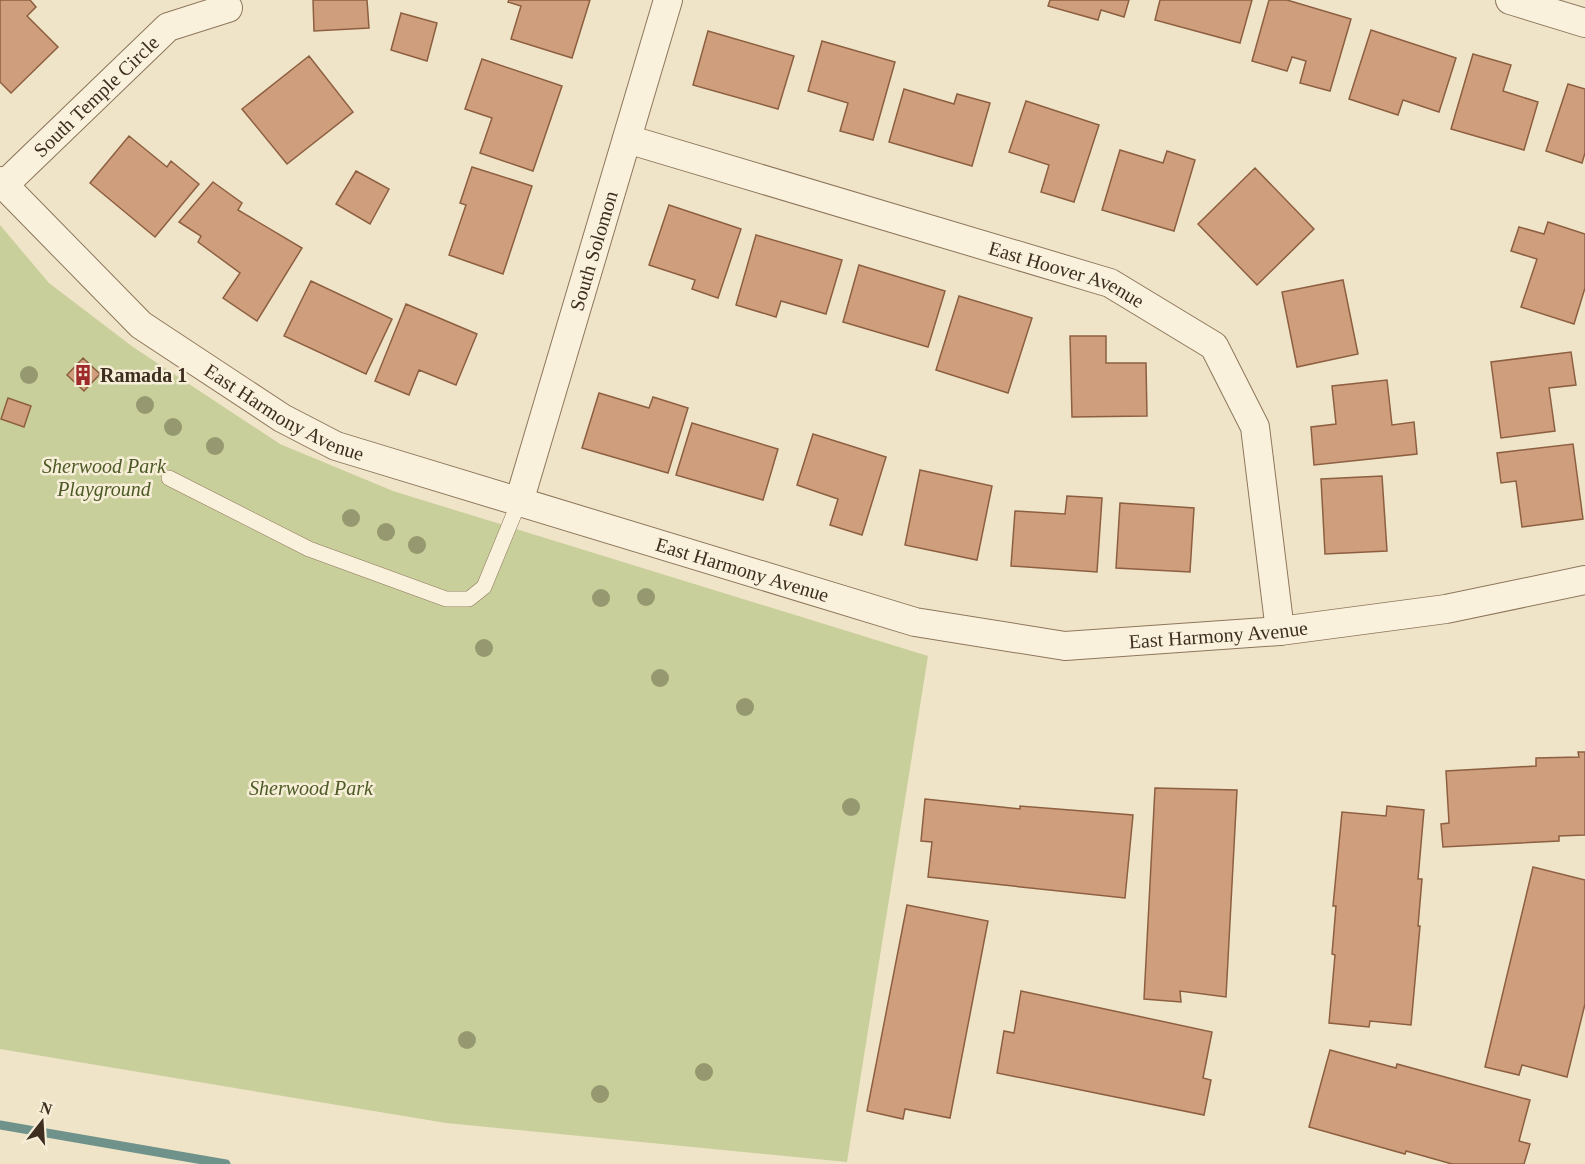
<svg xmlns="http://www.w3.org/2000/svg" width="1585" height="1164" font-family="'Times New Roman',serif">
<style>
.green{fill:#c9cf9b}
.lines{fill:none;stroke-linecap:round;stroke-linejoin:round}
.stream{stroke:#6f938a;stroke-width:9}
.building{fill:#cf9f7d;stroke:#8d5f41;stroke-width:1.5}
.service-casing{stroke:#8d765c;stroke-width:16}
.minor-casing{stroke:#8d765c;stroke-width:30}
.service{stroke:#faf1dc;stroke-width:15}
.minor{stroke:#faf1dc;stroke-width:28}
.tree{fill:#96986f}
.labels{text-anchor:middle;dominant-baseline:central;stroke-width:5;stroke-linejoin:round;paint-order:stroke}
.street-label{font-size:20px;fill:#3d2e20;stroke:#f7eed8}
.poi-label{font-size:20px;font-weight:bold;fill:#3d2e20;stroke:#f7eed8;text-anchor:start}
.park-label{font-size:20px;font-style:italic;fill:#4d5a26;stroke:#f7eed8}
</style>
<rect width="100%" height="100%" fill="#f0e4c8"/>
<!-- green -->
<path class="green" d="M 0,225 L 49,283 L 133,347 L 280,444 L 393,491 L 928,656 L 847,1162 L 446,1123 L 0,1049 Z"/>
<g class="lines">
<!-- stream -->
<path class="stream" d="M 0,1125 L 226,1164"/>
</g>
<!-- building -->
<path class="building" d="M 0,0 L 30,0 L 36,7 L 27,16 L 58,47 L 11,93 L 0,82 Z
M 313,0 L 367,0 L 369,28 L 314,31 Z
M 509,0 L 590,0 L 572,58 L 511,39 L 521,6 L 508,2 Z
M 1050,0 L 1129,0 L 1124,17 L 1101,10 L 1098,20 L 1048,6 Z
M 1160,0 L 1252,0 L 1240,43 L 1155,20 Z
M 1269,0 L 1287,0 L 1351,19 L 1330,91 L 1300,83 L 1306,61 L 1292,57 L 1287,71 L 1252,61 Z
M 401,13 L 437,23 L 427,61 L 391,50 Z
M 1371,30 L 1456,58 L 1439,112 L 1403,100 L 1398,115 L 1349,99 Z
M 708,31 L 794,56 L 778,109 L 693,85 Z
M 822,41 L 895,62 L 873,140 L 840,131 L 848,103 L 808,91 Z
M 1473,54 L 1511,65 L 1503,91 L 1538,102 L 1524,150 L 1451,129 Z
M 309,56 L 353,112 L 287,164 L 242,109 Z
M 482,59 L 562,86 L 533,171 L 480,153 L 492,118 L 465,109 Z
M 1568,84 L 1585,89 L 1585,153 L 1582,163 L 1546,151 Z
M 904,89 L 954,104 L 957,94 L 990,103 L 972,166 L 889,142 Z
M 1026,101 L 1099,125 L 1074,202 L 1041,192 L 1049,165 L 1009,152 Z
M 129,136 L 167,167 L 171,161 L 199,184 L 155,237 L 90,183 Z
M 1120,150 L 1163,163 L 1167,151 L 1195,160 L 1174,231 L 1102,210 Z
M 472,167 L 532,186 L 503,274 L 449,255 L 466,205 L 460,203 Z
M 1255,168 L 1314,229 L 1257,285 L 1198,224 Z
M 356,171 L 389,189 L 370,224 L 336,204 Z
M 213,182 L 242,203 L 238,210 L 302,248 L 257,321 L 223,298 L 240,273 L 198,242 L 201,236 L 179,222 Z
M 669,205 L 741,229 L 718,298 L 692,289 L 695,280 L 649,265 Z
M 1548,222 L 1585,234 L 1585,288 L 1574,324 L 1521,307 L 1537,259 L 1511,251 L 1519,227 L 1544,234 Z
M 756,235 L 842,260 L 826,314 L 781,301 L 776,317 L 736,305 Z
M 859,265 L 945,291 L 928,347 L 843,322 Z
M 1343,280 L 1358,354 L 1297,367 L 1282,292 Z
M 311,281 L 392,319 L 366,374 L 284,336 Z
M 959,296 L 1032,318 L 1008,393 L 936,370 Z
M 406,304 L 477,334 L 456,385 L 419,370 L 409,395 L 375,381 Z
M 1070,336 L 1106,336 L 1106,363 L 1146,363 L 1147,416 L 1072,417 Z
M 1571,352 L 1576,385 L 1549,388 L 1555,431 L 1501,438 L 1491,362 Z
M 83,358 L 100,374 L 84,391 L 67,375 Z
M 1387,380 L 1392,425 L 1414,422 L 1417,454 L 1314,465 L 1311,427 L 1336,424 L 1332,386 Z
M 599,393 L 649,408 L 653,397 L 688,408 L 668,473 L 582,448 Z
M 8,398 L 31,406 L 24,427 L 1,419 Z
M 692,423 L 778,449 L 763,500 L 676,475 Z
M 813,434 L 886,457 L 862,535 L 830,525 L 838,499 L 797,485 Z
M 1573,444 L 1583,519 L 1522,527 L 1516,481 L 1501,483 L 1497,453 Z
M 920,470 L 992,486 L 977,560 L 905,545 Z
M 1382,476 L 1387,551 L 1325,554 L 1321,479 Z
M 1067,496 L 1102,498 L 1097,572 L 1011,566 L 1015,511 L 1065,514 Z
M 1120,503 L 1194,508 L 1190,572 L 1116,568 Z
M 1578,752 L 1585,752 L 1585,835 L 1559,836 L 1559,841 L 1443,847 L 1441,824 L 1449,823 L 1446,771 L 1536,766 L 1536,758 L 1579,757 Z
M 1155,788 L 1237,790 L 1226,997 L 1180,991 L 1181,1002 L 1144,999 Z
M 925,799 L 1020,809 L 1020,806 L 1133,815 L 1125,898 L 928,877 L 932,842 L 921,841 Z
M 1387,806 L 1424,810 L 1418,879 L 1422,879 L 1418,926 L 1420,926 L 1411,1025 L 1370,1021 L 1369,1027 L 1329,1023 L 1335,955 L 1332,954 L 1336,906 L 1333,906 L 1342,812 L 1386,816 Z
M 1533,867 L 1585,880 L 1585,1004 L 1567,1077 L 1522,1065 L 1519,1075 L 1485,1067 Z
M 907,905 L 988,921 L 950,1118 L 905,1109 L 903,1119 L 867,1111 Z
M 1021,991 L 1212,1032 L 1203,1078 L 1211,1080 L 1204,1115 L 997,1073 L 1004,1031 L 1014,1033 Z
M 1330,1050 L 1396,1068 L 1397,1064 L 1530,1100 L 1519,1141 L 1530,1144 L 1524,1164 L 1452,1164 L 1406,1151 L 1405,1154 L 1309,1127 Z"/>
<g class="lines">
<defs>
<path id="service" d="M 169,478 L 309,549 L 446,599 L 469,599 L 484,587 L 519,502"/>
<g id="minor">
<path d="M 1510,0 L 1585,23"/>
<path id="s1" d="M 627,139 L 1110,283 L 1214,346 L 1255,427 L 1280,631"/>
<path id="s2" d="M 0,181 L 141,325 L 282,418 L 336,446 L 915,622 L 1065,646 L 1280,631 L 1446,609 L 1585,580"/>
<path id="s3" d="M 4,185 L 168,27 L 228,8"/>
<path id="s4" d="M 519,502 L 668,0"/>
</g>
</defs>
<!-- service casing -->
<use href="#service" class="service-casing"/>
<!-- minor casing -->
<use href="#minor" class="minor-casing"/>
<!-- service -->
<use href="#service" class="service"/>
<!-- minor -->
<use href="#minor" class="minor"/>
</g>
<!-- trees -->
<g class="tree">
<circle cx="29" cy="375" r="9"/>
<circle cx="145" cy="405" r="9"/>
<circle cx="173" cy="427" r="9"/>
<circle cx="215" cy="446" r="9"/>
<circle cx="351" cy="518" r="9"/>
<circle cx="386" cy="532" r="9"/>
<circle cx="417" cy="545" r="9"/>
<circle cx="646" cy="597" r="9"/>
<circle cx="601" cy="598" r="9"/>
<circle cx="484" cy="648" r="9"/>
<circle cx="660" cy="678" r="9"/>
<circle cx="745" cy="707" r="9"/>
<circle cx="851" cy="807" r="9"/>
<circle cx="467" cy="1040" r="9"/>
<circle cx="704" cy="1072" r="9"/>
<circle cx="600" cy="1094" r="9"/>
</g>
<!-- icons -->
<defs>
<symbol id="building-bare" viewBox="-9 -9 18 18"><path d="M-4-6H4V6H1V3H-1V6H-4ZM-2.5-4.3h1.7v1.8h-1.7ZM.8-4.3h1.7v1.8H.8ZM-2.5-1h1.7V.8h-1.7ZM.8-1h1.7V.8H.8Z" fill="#9e2a2b" stroke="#f7eed8" stroke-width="2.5" paint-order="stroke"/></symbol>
</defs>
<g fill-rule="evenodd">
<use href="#building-bare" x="68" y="360" width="30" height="30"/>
</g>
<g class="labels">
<!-- street labels -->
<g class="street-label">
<text stroke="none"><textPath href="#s3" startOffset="128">South Temple Circle</textPath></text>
<text stroke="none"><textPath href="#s4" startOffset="262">South Solomon</textPath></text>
<text stroke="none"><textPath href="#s1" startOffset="460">East Hoover Avenue</textPath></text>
<text stroke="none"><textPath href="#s2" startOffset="370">East Harmony Avenue</textPath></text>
<text stroke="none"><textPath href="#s2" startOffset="856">East Harmony Avenue</textPath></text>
<text stroke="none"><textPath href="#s2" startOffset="1342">East Harmony Avenue</textPath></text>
</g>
<!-- poi labels -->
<g class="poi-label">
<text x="100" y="375">Ramada 1</text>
</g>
<!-- park labels -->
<g class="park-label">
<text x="104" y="466">Sherwood Park<tspan x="104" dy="23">Playground</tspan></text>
<text x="311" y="788">Sherwood Park</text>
</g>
</g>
<!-- north arrow -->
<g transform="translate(42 1122) rotate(17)" stroke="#f7eed8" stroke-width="4.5" paint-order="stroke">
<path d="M0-4.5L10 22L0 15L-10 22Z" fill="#3d2e20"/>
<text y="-9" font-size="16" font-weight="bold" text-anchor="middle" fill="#3d2e20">N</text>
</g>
</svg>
